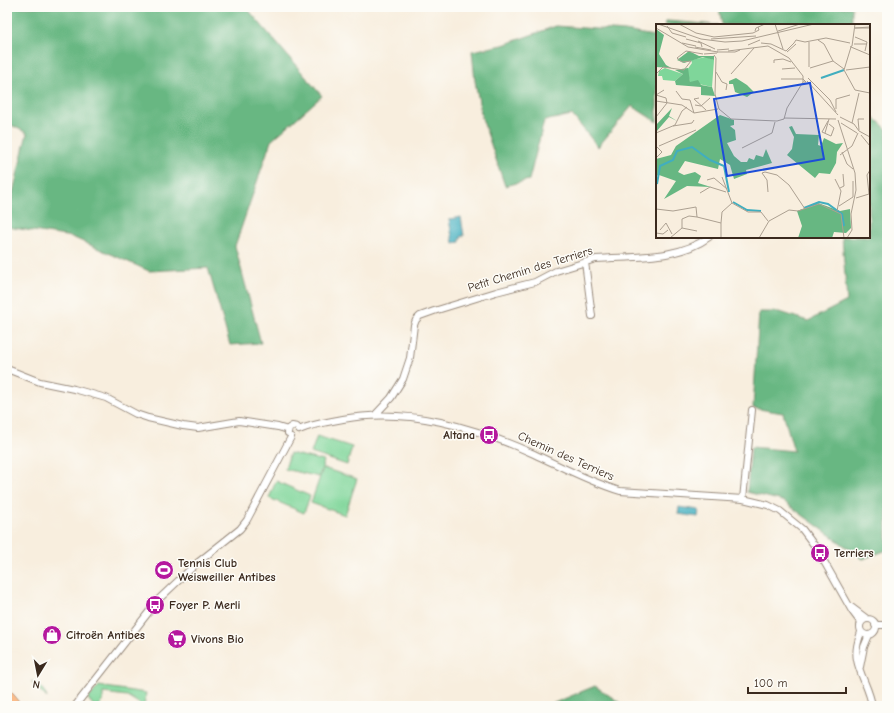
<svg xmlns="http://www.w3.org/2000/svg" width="894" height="713" font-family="'Comic Neue',sans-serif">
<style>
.green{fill:#7fd69a;stroke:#5d805c}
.forest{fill:#67b782;stroke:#517050}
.water{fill:#41aebf;stroke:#3e6c6e}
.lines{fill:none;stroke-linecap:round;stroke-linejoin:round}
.minor-casing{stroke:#9a8c7e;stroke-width:8}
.primary-casing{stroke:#9a8c7e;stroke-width:10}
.minor{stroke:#fff;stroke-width:6}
.primary{stroke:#fabc8b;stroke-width:9}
.labels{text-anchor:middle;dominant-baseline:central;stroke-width:3;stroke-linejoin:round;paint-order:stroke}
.street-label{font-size:12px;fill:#3b2a1e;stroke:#fdfcf7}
.poi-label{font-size:12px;font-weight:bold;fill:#3b2a1e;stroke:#fdfcf7;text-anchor:start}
.inset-river{fill:none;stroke:#41aebf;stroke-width:2}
.inset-road{fill:none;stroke:#aca091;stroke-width:1}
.view{fill:#1d4ed8;fill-opacity:0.15;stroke:#1d4ed8;stroke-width:2}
.inset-edge{fill:none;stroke:#3b2a1e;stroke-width:2}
</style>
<rect width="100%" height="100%" fill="#fdfcf7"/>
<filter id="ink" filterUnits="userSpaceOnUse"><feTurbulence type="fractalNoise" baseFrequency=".025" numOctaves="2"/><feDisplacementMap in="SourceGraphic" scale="8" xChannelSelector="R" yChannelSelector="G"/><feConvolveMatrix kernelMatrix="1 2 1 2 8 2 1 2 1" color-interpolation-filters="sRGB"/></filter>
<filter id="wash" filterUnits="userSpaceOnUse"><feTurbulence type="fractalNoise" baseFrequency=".012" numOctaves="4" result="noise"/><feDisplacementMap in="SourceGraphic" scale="16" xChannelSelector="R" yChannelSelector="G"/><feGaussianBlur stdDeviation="0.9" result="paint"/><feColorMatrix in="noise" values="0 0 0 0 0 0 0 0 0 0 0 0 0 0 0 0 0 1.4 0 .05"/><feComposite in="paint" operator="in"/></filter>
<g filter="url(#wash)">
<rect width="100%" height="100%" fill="#f8eede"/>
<!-- green -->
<path class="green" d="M 317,436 L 352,447 L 347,465 L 311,453 Z
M 290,453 L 324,461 L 319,477 L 285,469 Z
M 323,468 L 357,479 L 345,515 L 311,503 Z
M 276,481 L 310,496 L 304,513 L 269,498 Z
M 31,681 C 39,685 44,689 47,698 Z
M 99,686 L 146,693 L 144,706 L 141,706 L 140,704 L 127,696 L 103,693 L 103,702 L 100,705 L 94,706 L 88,699 Z"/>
<!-- forest -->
<path class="forest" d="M 7,7 L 246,7 L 322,96 L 271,141 L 235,246 L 261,343 L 230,345 L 208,268 L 149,271 L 72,237 L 7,227 L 7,218 L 27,133 L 7,123 Z
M 719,7 L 852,7 L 852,25 L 722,25 Z
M 667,21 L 718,25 L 664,25 Z
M 556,26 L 625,31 L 654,36 L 657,32 L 657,122 L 632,106 L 598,147 L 572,115 L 544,121 L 529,180 L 505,186 L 482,118 L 475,81 L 472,51 L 503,45 Z
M 869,113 L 887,129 L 887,550 L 863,559 L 783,501 L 747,492 L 751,447 L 794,451 L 783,413 L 753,408 L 759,312 L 780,312 L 808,321 L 847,301 L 842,237 L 869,237 Z
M 595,686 L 625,706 L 547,706 Z"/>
<!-- water -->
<path class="water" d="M 461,217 L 464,236 L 462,236 L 460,239 L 460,242 L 453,243 L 449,219 Z
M 679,507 L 699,510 L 698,517 L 678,514 Z"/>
</g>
<g filter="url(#ink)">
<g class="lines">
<defs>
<path id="minor" d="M 585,262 L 592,316
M 7,369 L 40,382 L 74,389 L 106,398 L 136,414 L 148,418 L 183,426 L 198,428 L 239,421 L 278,427 L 288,430
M 375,415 L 391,398 L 403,379 L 410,358 L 414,325 L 416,320 L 420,316 L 434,311 L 496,292 L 535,282 L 556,271 L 596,259 C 633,256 678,260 709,237
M 299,430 C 312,424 328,422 343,419 C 408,407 474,427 534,454 C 562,467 590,482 620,491 L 743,499 L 768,505 L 780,511 L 802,529 L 817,549 L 852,611 L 861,623
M 288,433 L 289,428 L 292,426 L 297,427 L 299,430
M 743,499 L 752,410
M 851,607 L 867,619
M860 627a8 8 0 1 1 16 0a8 8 0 1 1-16 0Z
M 875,625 L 887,625
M 861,632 C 858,641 855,650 857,660 C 860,676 870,690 872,706
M 860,667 L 864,647 L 869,635
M 75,706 L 159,599 L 196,564 L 240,529 L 247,520 L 291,437"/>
<path id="primary" d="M 7,692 L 19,706
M 7,703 L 9,706"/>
</defs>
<!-- minor casing -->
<use href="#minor" class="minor-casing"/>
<!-- primary casing -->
<use href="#primary" class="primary-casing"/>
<!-- minor -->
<use href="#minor" class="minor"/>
<!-- primary -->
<use href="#primary" class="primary"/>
</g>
</g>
<!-- icons -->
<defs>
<symbol id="bus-disc" viewBox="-11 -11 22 22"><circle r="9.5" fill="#b5179e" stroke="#fdfcf7"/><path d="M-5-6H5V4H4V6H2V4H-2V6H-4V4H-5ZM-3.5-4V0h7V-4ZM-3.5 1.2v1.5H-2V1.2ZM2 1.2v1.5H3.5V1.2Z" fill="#fff"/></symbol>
<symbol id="stadium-disc" viewBox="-11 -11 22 22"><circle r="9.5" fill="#b5179e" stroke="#fdfcf7"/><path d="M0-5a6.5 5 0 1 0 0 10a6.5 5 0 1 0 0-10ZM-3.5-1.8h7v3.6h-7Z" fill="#fff"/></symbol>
<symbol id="shop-disc" viewBox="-11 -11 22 22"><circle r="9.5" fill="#b5179e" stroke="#fdfcf7"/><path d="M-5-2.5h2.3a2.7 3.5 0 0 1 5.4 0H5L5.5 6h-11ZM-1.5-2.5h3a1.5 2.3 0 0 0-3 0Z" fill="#fff"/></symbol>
<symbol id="supermarket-disc" viewBox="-11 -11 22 22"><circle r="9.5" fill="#b5179e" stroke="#fdfcf7"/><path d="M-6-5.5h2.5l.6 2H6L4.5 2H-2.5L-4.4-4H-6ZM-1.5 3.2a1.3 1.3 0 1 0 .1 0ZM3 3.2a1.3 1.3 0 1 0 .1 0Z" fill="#fff"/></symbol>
</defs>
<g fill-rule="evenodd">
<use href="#bus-disc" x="478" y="424" width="22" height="22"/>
<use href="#bus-disc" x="809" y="542" width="22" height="22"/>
<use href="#stadium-disc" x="153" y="559" width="22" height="22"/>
<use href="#bus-disc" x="144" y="594" width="22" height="22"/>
<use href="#shop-disc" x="41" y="624" width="22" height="22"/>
<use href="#supermarket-disc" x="166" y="628" width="22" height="22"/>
</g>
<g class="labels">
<!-- street labels -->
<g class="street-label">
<text transform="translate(530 269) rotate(-17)">Petit Chemin des Terriers</text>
<text transform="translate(566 456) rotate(24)">Chemin des Terriers</text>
</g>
<!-- poi labels -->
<g class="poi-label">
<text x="475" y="435" text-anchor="end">Altana</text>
<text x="834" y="553">Terriers</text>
<text x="178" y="563">Tennis Club<tspan x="178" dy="14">Weisweiller Antibes</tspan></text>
<text x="169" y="605">Foyer P. Merli</text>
<text x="66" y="635">Citroën Antibes</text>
<text x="191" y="639">Vivons Bio</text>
</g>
</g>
<!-- overview -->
<g transform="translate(656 24)">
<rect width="214" height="214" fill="#f8eede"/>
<path d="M 50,33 L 58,36 L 56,63 L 34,58 L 31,46 L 36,39 L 35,36 ZM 9,44 L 27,50 L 19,57 L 7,56 L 6,52 L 2,52 L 3,47 Z" fill="#7fd69a"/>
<path d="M 0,5 L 8,11 L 3,30 L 10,41 L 19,46 L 32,44 L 34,58 L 42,56 L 45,61 L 56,63 L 59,72 L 45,71 L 45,63 L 20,61 L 19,57 L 27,50 L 15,44 L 0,43 ZM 33,27 L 43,32 L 58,32 L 58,36 L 47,33 L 28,39 L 21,36 ZM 80,54 L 91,61 L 98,68 L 91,73 L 79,68 L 77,60 L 73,60 L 73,57 ZM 16,84 L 13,92 L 21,97 L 13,93 L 0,108 L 0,101 ZM 64,91 L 78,96 L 78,101 L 74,102 L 79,106 L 80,116 L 71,119 L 78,132 L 85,138 L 91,138 L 93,134 L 98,136 L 100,131 L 107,133 L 110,125 L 116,139 L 90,146 L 91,150 L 78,155 L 74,141 L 64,135 L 62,145 L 29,137 L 22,148 L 28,151 L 39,148 L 45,152 L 42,159 L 55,163 L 31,162 L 8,175 L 20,157 L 3,151 L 0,152 L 0,135 L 15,131 L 20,122 ZM 136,102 L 140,110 L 163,111 L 162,121 L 165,122 L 168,114 L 180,120 L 187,119 L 181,128 L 180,139 L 174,150 L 163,149 L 159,154 L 131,131 L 136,125 L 138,113 L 133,103 ZM 162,179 L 184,187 L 194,185 L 195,204 L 190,209 L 178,208 L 176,214 L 142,214 L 146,202 L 141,187 Z" fill="#67b782"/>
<path class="inset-river" d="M 165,54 L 188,46M 1,160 L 4,142 L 17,136 L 21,127 L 36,123 L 54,136 L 68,142 L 73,168M 77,178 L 91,186 L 105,187M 148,184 L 163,178 L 172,180 L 186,190 L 188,202"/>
<path class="inset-road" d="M 2,0 L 45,15 L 69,18 L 86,17 L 158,0M 23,0 L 40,9 L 58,13 L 97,9 L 103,6 L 102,3M 119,0 L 127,25M 11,2 L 16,9 L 30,13M 214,3 L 199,4 L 214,4M 0,4 L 32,23 L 62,28M 99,7 L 100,4 L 109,0M 122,7 L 144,0M 199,13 L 211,18 L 209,27M 30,15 L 45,19 L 46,23M 55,15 L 100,12M 162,16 L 168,20 L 177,37 L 188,45M 42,17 L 59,25M 153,18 L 153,43M 26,19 L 40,22M 105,19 L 115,20 L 130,27 L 138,19M 138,19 L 140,16 L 149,18 L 170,14 L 194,19M 198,20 L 211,20M 92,21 L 104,16M 39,23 L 55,26M 194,23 L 196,22 L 199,0M 195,23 L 188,46 L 199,66 L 214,69M 195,23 L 214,31M 61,26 L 73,25M 72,27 L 112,22 L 133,34 L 147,52 L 147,58 L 150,58 L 147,55M 61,28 L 79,28 L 84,26M 131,28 L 140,20M 48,30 L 61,29M 58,31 L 60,34 L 59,70 L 63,85M 118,39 L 118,36 L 127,35 L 135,38M 154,44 L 177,37M 126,45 L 139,44M 190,46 L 214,43M 60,48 L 66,58 L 71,60 L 70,66M 0,50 L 7,43 L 28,46 L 35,37 L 26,38 L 21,34 L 30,27 L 47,30M 75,50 L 98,24M 152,54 L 174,76 L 180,88M 125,55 L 147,55M 151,57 L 182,91M 8,66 L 0,71 L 10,74M 20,67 L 26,75 L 34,76 L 38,89M 43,74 L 38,75 L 50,86M 0,77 L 26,81M 26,81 L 38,89 L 62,85M 39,81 L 45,82 L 54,74M 63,85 L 75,95 L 121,97 L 128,95 L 131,84 L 147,58M 180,85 L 180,75 L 194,71M 0,93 L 11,79 L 10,74M 184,93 L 198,100 L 203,107 L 214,113M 128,94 L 180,95M 182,96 L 199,149 L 200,166 L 195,190 L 196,206 L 191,214M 172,97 L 166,108 L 175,112 L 178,104 L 173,100M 185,99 L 201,109M 196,99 L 203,69M 17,102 L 36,99 L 38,96M 203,106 L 202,95 L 208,95M 0,109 L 19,101 L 26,87 L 31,83M 169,109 L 173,95M 205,111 L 214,122M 0,122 L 6,128 L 0,134M 3,122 L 40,106M 86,124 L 116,109 L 119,98M 186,128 L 191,140 L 197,145M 184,131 L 196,122 L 202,109M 66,153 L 76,179M 179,155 L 185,167 L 181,187M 51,156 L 58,154 L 71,165M 184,164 L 188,162 L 187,150M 112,168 L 111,156 L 106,149 L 109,148 L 121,151 L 133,161 L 149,185M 44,169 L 54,163 L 70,168M 213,170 L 211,151 L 214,146M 200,174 L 213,170M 183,182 L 197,173 L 197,157M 0,185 L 17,187 L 40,183 L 41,193 L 65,199 L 65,214M 65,199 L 66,188 L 76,179 L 92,188 L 105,188 L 112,197M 26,204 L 41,207M 4,206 L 10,199 L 16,210M 0,209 L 7,210 L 12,206M 14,214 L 26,204 L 26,195 L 33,192 L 41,193M 103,214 L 113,197 L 133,186 L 142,187 L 163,180 L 185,190 L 188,214"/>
<path class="view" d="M 154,59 L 168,135 L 71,152 L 58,75 Z"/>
<rect width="214" height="214" class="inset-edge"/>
</g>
<!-- margin -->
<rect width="894" height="713" fill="none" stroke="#fdfcf7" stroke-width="24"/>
<!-- north arrow -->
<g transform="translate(38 675) rotate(190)" stroke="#fdfcf7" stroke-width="3" paint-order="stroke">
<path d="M0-3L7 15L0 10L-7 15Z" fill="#3b2a1e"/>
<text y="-6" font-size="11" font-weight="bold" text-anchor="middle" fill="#3b2a1e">N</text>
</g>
<!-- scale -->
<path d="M748 687v6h98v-6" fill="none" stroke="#3b2a1e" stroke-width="2"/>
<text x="754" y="687" font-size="12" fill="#3b2a1e" stroke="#fdfcf7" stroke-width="3" paint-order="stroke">100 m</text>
</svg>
